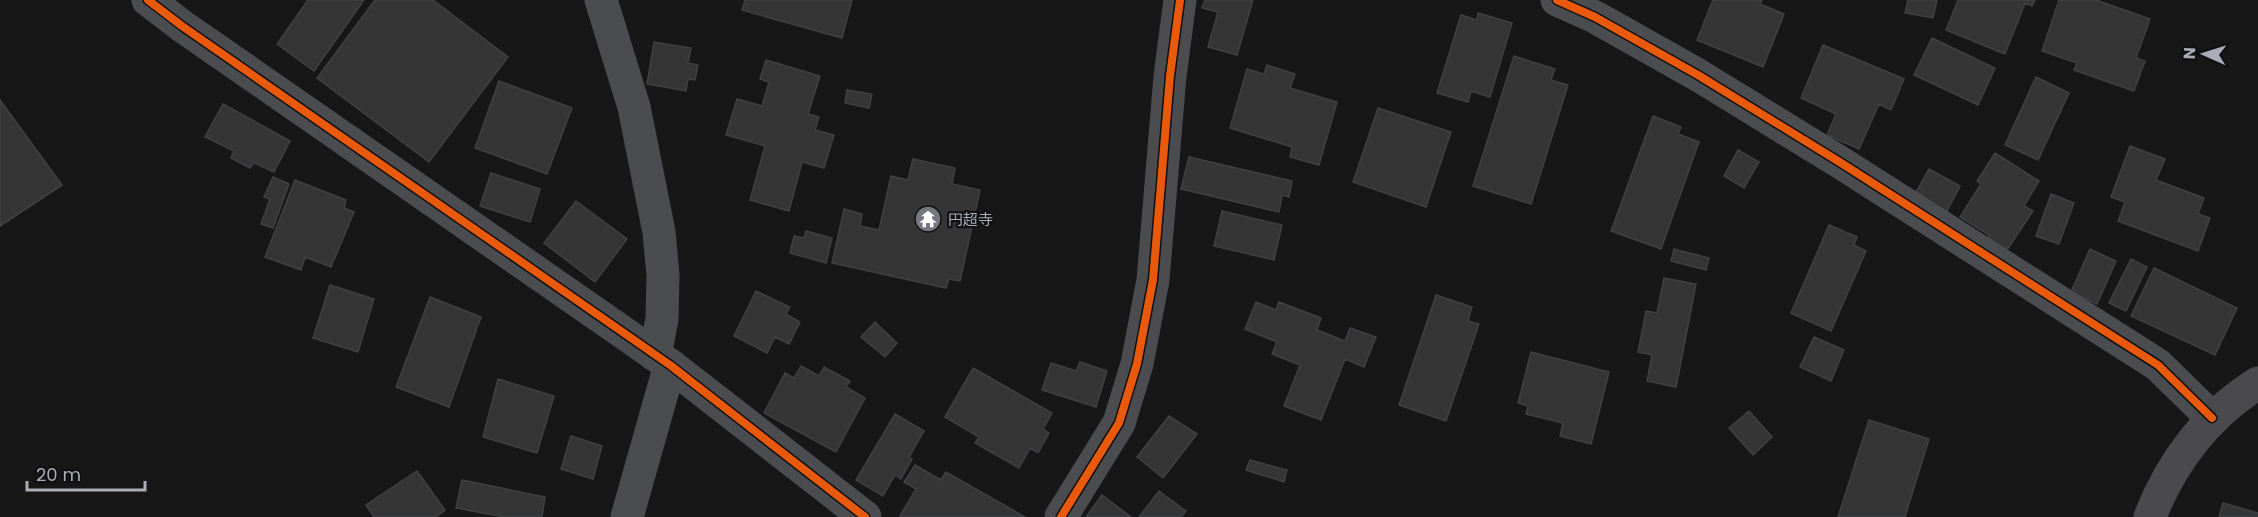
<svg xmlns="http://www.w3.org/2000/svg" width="2258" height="517" font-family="Poppins,'Noto Sans JP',sans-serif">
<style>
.building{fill:#353536;stroke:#3f4043;stroke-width:1.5}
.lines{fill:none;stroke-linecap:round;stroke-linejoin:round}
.minor{stroke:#4b4c50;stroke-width:33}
.tertiary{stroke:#4b4c50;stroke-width:33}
.secondary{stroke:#4a4a4e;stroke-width:33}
.cycleway-casing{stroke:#111113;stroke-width:11}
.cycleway{stroke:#e8590c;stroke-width:8}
.labels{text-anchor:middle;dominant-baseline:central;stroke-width:4.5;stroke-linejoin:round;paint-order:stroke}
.poi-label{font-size:15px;fill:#a8adb8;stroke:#111113;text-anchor:start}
</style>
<rect width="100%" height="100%" fill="#171717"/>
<!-- building -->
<path class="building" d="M 308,0 L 364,0 L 314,71 L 277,44 Z
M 375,0 L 433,0 L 508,57 L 429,162 L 317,78 Z
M 745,0 L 852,0 L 842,38 L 742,10 Z
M 1205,0 L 1253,0 L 1237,55 L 1208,47 L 1218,12 L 1202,8 Z
M 1713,0 L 1762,0 L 1760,4 L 1784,14 L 1763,67 L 1697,40 Z
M 1908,0 L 1937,0 L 1933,18 L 1905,13 Z
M 1958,0 L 2035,0 L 2032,6 L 2025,3 L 2005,54 L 1946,30 Z
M 2059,0 L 2096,0 L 2150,19 L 2136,58 L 2145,61 L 2134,91 L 2074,70 L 2077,63 L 2042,51 Z
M 1478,13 L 1512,23 L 1490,97 L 1471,91 L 1468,102 L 1437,93 L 1461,15 L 1477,20 Z
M 1932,38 L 1995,68 L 1978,105 L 1914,75 Z
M 654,42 L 691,48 L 688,63 L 698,65 L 695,80 L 688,79 L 686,91 L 647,84 Z
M 1823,45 L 1904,79 L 1891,110 L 1879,104 L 1859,149 L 1827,135 L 1836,114 L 1801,98 Z
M 1514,56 L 1555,69 L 1551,80 L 1568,85 L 1531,204 L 1473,186 Z
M 766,60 L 820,76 L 808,114 L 819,117 L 815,130 L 834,135 L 824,168 L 802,162 L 789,211 L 750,200 L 765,146 L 726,135 L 737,99 L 762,106 L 769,82 L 760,79 Z
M 1267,65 L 1295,74 L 1290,88 L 1337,102 L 1319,165 L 1290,157 L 1292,147 L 1230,128 L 1247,69 L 1264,74 Z
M 2036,77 L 2069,93 L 2038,160 L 2005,145 Z
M 499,81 L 572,108 L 547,174 L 475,148 Z
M 847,90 L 872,94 L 869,108 L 845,103 Z
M 0,100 L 62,185 L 0,226 Z
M 223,104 L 290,141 L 274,172 L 254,163 L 250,168 L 231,158 L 234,151 L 205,137 Z
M 1378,108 L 1451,132 L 1426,207 L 1353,182 Z
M 1653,116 L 1681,127 L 1678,134 L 1699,142 L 1661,249 L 1611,231 Z
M 2130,146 L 2165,159 L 2156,180 L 2204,198 L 2198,214 L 2210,218 L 2198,251 L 2118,221 L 2125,202 L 2111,197 Z
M 1738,150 L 1759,162 L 1744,188 L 1724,176 Z
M 1995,153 L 2039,181 L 2024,206 L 2033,211 L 2005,253 L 1986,240 L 1989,235 L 1960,217 L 1981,184 L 1977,181 Z
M 1189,157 L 1292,181 L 1289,197 L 1282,195 L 1279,212 L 1181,189 Z
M 913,159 L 955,168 L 952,184 L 980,190 L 960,281 L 949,279 L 946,288 L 832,263 L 844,209 L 862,214 L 860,226 L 879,230 L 891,176 L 908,180 Z
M 1929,169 L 1960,186 L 1946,213 L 1914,196 Z
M 491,173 L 540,189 L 530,222 L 480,206 Z
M 273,177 L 289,184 L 273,228 L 261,224 L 270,199 L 264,197 Z
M 295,180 L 346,200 L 344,208 L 354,212 L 331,267 L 305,257 L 301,270 L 265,257 Z
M 2051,194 L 2074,203 L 2059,244 L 2036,236 Z
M 576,201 L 627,239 L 595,282 L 544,243 Z
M 1222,211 L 1282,225 L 1274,260 L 1214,246 Z
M 1829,225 L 1857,237 L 1854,245 L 1866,251 L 1831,331 L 1791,313 Z
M 806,231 L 832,238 L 826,263 L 790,253 L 794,236 L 804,238 Z
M 1674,249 L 1709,258 L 1706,270 L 1671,261 Z
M 2090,249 L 2116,261 L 2097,304 L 2071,292 Z
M 2131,259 L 2147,267 L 2126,311 L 2109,303 Z
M 2154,268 L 2237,308 L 2215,355 L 2131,316 Z
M 1664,278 L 1696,284 L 1676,387 L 1647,381 L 1652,355 L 1638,352 L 1646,311 L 1657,313 Z
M 330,285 L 374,299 L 358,352 L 313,338 Z
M 756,291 L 790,307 L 786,314 L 800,322 L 789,344 L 775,337 L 767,353 L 734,336 Z
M 1436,295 L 1472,307 L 1468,321 L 1479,324 L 1446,421 L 1399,405 Z
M 430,297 L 481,317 L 449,407 L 396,387 Z
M 1256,302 L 1276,310 L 1279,302 L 1321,318 L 1317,330 L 1345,341 L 1350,328 L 1376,337 L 1364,367 L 1345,359 L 1321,420 L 1284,406 L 1300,365 L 1272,354 L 1277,342 L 1245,329 Z
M 875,322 L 897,343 L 885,357 L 861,337 Z
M 1814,337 L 1844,350 L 1831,381 L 1800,367 Z
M 1531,352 L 1609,372 L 1591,444 L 1560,436 L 1563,423 L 1526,414 L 1528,406 L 1518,403 Z
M 1080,362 L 1107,371 L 1096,407 L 1042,390 L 1051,363 L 1076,371 Z
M 801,366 L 819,376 L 824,367 L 850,381 L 846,387 L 865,398 L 836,452 L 764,413 L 785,373 L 794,378 Z
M 973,368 L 1052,413 L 1043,429 L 1049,433 L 1038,453 L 1030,448 L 1019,468 L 975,443 L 979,437 L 945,417 Z
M 498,379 L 554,396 L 537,453 L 483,437 Z
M 1749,411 L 1772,437 L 1753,455 L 1729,428 Z
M 895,414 L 924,431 L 909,457 L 912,459 L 901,479 L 895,475 L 883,496 L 856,480 Z
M 1169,416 L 1197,434 L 1163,478 L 1137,457 Z
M 1869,420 L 1929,439 L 1905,517 L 1838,517 Z
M 571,436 L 602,446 L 593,479 L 561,469 Z
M 1250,460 L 1287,470 L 1284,482 L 1246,470 Z
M 915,465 L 941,480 L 946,472 L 1025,517 L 902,517 L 900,516 L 916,489 L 904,482 Z
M 417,471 L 445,510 L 436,517 L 374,517 L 366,505 Z
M 462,480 L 545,497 L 542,517 L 504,517 L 456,508 Z
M 1159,491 L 1186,511 L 1181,517 L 1139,517 Z
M 1102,495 L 1131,517 L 1086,517 Z
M 2223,503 L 2258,513 L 2258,517 L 2219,517 Z"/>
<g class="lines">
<!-- minor -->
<path class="minor" d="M 601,0 L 634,107 L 659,232 L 663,275 L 662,319 L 655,355
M 1557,0 L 1595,17 L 1698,75 L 1838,161 L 2158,365 L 2212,418
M 1061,517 L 1119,423 L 1137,364 L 1153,280 L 1170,76 L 1180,0"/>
<!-- tertiary -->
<path class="tertiary" d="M 148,0 L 182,26 L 670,365 L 865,517
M 627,517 L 670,365"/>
<!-- secondary -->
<path class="secondary" d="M 2150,517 C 2171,462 2208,414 2258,383"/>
<defs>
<path id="cycleway" d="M 148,0 L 182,26 L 670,365 L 865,517
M 1557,0 L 1595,17 L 1698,75 L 1838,161 L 2158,365 L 2212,418
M 1061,517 L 1119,423 L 1137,364 L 1153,280 L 1170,76 L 1180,0"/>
</defs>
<!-- cycleway casing -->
<use href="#cycleway" class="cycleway-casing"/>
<!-- cycleway -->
<use href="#cycleway" class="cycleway"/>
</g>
<!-- icons -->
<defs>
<symbol id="temple-disc" viewBox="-11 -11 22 22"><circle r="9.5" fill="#757880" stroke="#111113"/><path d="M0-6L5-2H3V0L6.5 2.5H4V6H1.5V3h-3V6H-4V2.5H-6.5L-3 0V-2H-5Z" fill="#fff"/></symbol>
</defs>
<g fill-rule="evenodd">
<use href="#temple-disc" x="913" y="204" width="30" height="30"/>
</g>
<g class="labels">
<!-- poi labels -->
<g class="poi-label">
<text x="948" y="219">円超寺</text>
</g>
</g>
<!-- north arrow -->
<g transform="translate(2204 54) rotate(273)" stroke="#111113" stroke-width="4.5" paint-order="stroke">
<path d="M0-4.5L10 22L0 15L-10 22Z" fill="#a8adb8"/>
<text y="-9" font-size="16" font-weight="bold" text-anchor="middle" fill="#a8adb8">N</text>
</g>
<!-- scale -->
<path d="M27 481v9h118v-9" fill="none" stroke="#a8adb8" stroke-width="3"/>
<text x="36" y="481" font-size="18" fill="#a8adb8" stroke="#111113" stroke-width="4.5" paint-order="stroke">20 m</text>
</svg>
